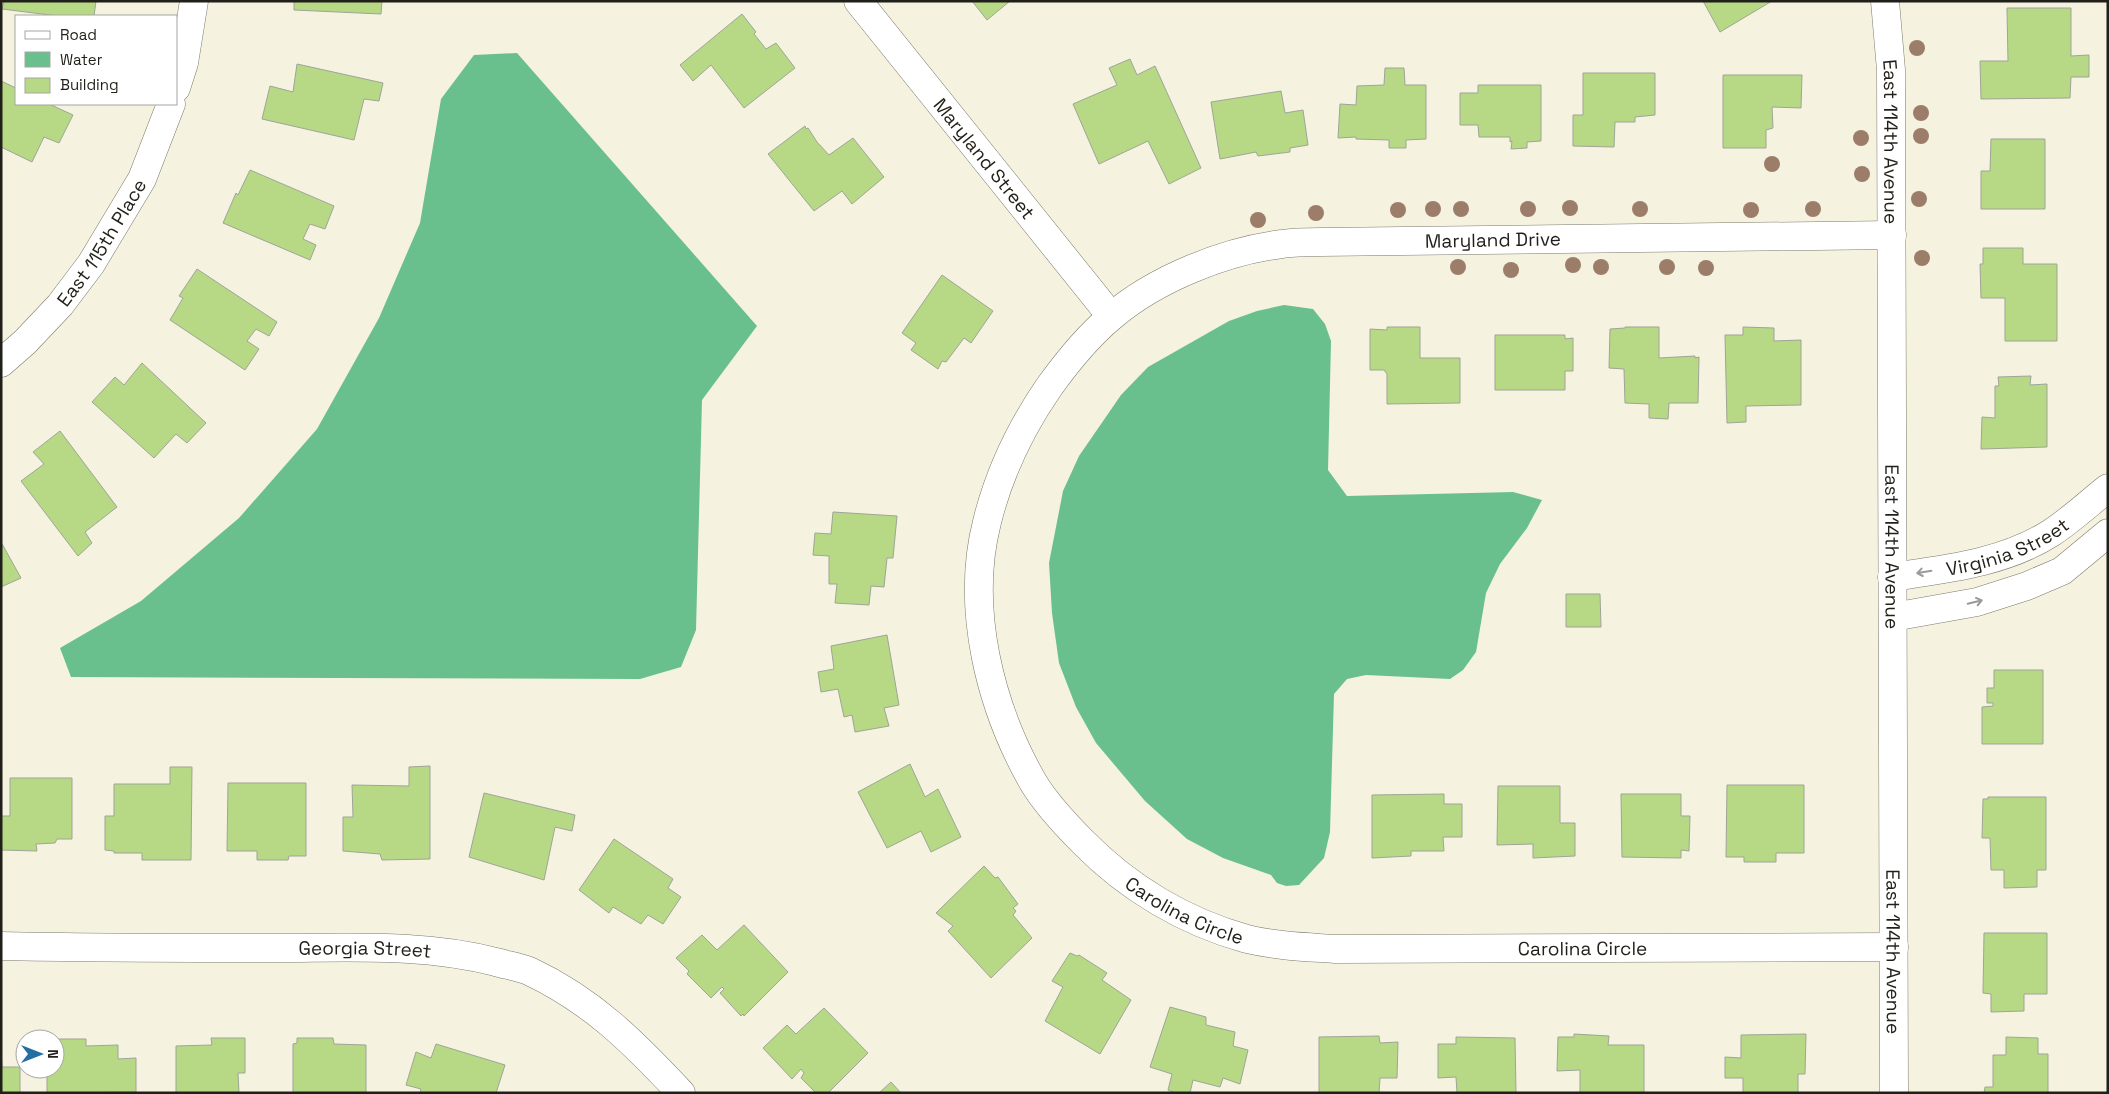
<svg xmlns="http://www.w3.org/2000/svg" width="2109" height="1094" font-family="'Space Grotesk',sans-serif">
<style>
.water{fill:#69c08c}
.building{fill:#b7d986;stroke:#9ea596}
.lines{fill:none;stroke-linecap:round;stroke-linejoin:round}
.minor-casing{stroke:#7d7a6b;stroke-width:29}
.minor{stroke:#fff;stroke-width:28}
.tree{fill:#9c7d6a}
.oneway{stroke:#9b9a98}
.labels{text-anchor:middle;dominant-baseline:central;stroke-width:4.5;stroke-linejoin:round;paint-order:stroke}
.street-label{font-size:19px;fill:#201f19;stroke:#fefffe}
</style>
<rect width="100%" height="100%" fill="#f5f2e0"/>
<!-- water -->
<path class="water" d="M 517,53 L 757,326 L 702,400 L 696,630 L 681,667 L 640,679 L 71,677 L 60,648 L 141,601 L 239,518 L 317,429 L 379,318 L 420,223 L 441,99 L 474,55 Z
M 1284,305 L 1313,309 L 1325,324 L 1331,341 L 1328,470 L 1347,496 L 1513,492 L 1542,500 L 1527,528 L 1500,564 L 1486,593 L 1476,652 L 1463,670 L 1450,679 L 1366,675 L 1347,679 L 1334,694 L 1330,832 L 1324,858 L 1299,885 L 1286,886 L 1277,883 L 1271,875 L 1223,858 L 1187,839 L 1145,801 L 1096,743 L 1076,707 L 1059,663 L 1052,613 L 1049,563 L 1063,491 L 1079,456 L 1121,395 L 1148,367 L 1229,321 L 1257,311 Z"/>
<!-- building -->
<path class="building" d="M 4,1 L 96,1 L 94,16 L 58,16 L 2,9 Z
M 294,1 L 382,1 L 381,14 L 294,10 Z
M 972,1 L 1010,1 L 987,20 Z
M 1703,1 L 1772,1 L 1720,32 Z
M 2007,8 L 2071,8 L 2071,56 L 2089,55 L 2089,77 L 2071,77 L 2070,98 L 1981,99 L 1980,61 L 2008,61 Z
M 742,14 L 756,32 L 754,34 L 766,49 L 776,43 L 795,68 L 744,108 L 711,65 L 693,81 L 680,65 Z
M 1130,59 L 1137,75 L 1155,66 L 1201,168 L 1169,184 L 1148,141 L 1099,164 L 1073,104 L 1117,85 L 1109,68 Z
M 297,64 L 383,83 L 379,101 L 364,99 L 354,140 L 262,119 L 270,86 L 293,92 Z
M 1385,68 L 1404,68 L 1405,85 L 1426,85 L 1426,139 L 1406,140 L 1406,148 L 1389,148 L 1389,140 L 1356,139 L 1356,137 L 1338,138 L 1340,104 L 1356,105 L 1357,86 L 1384,85 Z
M 1583,73 L 1655,73 L 1655,115 L 1635,117 L 1635,122 L 1615,122 L 1614,147 L 1573,146 L 1573,115 L 1583,115 Z
M 1723,75 L 1802,75 L 1801,108 L 1772,107 L 1773,128 L 1766,130 L 1766,148 L 1723,148 Z
M 1,81 L 16,88 L 16,104 L 49,104 L 73,115 L 59,143 L 44,137 L 32,162 L 1,147 Z
M 1478,85 L 1541,85 L 1541,141 L 1527,142 L 1527,148 L 1511,149 L 1512,141 L 1510,142 L 1510,137 L 1479,137 L 1478,125 L 1460,125 L 1460,93 L 1478,93 Z
M 1281,91 L 1285,113 L 1303,110 L 1308,145 L 1290,148 L 1290,152 L 1258,156 L 1256,152 L 1220,159 L 1211,102 Z
M 805,126 L 806,129 L 808,128 L 817,142 L 829,155 L 853,138 L 884,177 L 852,204 L 842,191 L 814,211 L 768,154 Z
M 1991,139 L 2045,139 L 2045,209 L 1981,209 L 1981,171 L 1990,171 Z
M 250,170 L 334,206 L 325,229 L 310,224 L 303,239 L 316,245 L 310,260 L 223,223 L 236,193 L 238,195 Z
M 1983,248 L 2023,248 L 2023,264 L 2057,264 L 2057,341 L 2005,341 L 2005,298 L 1981,298 L 1980,264 L 1983,264 Z
M 197,269 L 277,322 L 269,336 L 256,329 L 247,341 L 259,349 L 245,370 L 170,320 L 183,298 L 179,296 Z
M 942,275 L 993,311 L 971,343 L 964,338 L 946,362 L 942,361 L 938,369 L 911,350 L 916,343 L 902,333 Z
M 1387,327 L 1420,327 L 1420,358 L 1460,358 L 1460,403 L 1387,404 L 1387,374 L 1384,370 L 1370,370 L 1370,329 L 1387,330 Z
M 1625,327 L 1659,327 L 1659,358 L 1695,356 L 1695,358 L 1699,357 L 1698,403 L 1669,403 L 1668,419 L 1649,418 L 1649,404 L 1625,403 L 1624,369 L 1609,368 L 1610,329 L 1625,328 Z
M 1743,327 L 1774,328 L 1774,341 L 1801,340 L 1801,405 L 1746,406 L 1746,422 L 1727,423 L 1725,335 L 1743,335 Z
M 1495,335 L 1565,335 L 1565,339 L 1573,338 L 1573,371 L 1565,371 L 1565,390 L 1495,390 Z
M 142,363 L 206,423 L 187,443 L 176,434 L 154,458 L 92,402 L 115,377 L 124,385 Z
M 2031,376 L 2030,385 L 2047,384 L 2047,447 L 1981,449 L 1982,417 L 1995,418 L 1995,386 L 1999,386 L 1998,377 Z
M 60,431 L 117,507 L 85,532 L 92,543 L 78,556 L 21,481 L 44,464 L 33,452 Z
M 833,512 L 897,516 L 893,558 L 887,558 L 884,587 L 871,586 L 869,605 L 835,603 L 837,584 L 829,584 L 829,556 L 813,555 L 815,533 L 831,534 Z
M 1,542 L 21,578 L 1,587 Z
M 1566,594 L 1600,594 L 1601,627 L 1566,627 Z
M 887,635 L 899,705 L 884,708 L 889,726 L 855,732 L 852,715 L 844,717 L 838,689 L 821,692 L 818,672 L 834,669 L 831,646 Z
M 1994,670 L 2043,670 L 2043,744 L 1982,744 L 1982,707 L 1993,706 L 1993,703 L 1987,703 L 1987,688 L 1994,688 Z
M 910,764 L 925,797 L 938,789 L 961,837 L 931,852 L 921,831 L 887,848 L 858,792 Z
M 430,766 L 430,859 L 382,860 L 380,854 L 343,851 L 343,817 L 353,817 L 352,785 L 409,786 L 409,767 Z
M 170,767 L 192,767 L 191,860 L 142,860 L 142,853 L 114,853 L 114,851 L 105,850 L 105,816 L 114,816 L 114,784 L 170,784 Z
M 10,778 L 72,778 L 72,839 L 57,839 L 55,843 L 36,844 L 37,851 L 1,850 L 1,816 L 10,816 Z
M 228,783 L 306,783 L 306,856 L 289,856 L 288,860 L 257,860 L 257,851 L 227,851 Z
M 1727,785 L 1804,785 L 1804,853 L 1776,853 L 1776,862 L 1744,862 L 1744,857 L 1726,857 Z
M 1498,786 L 1560,786 L 1560,823 L 1575,823 L 1575,856 L 1533,858 L 1533,844 L 1497,845 Z
M 484,793 L 575,815 L 572,831 L 555,827 L 544,880 L 469,857 Z
M 1444,794 L 1444,804 L 1462,804 L 1462,837 L 1443,837 L 1444,851 L 1411,851 L 1411,856 L 1372,858 L 1372,795 Z
M 1621,794 L 1681,794 L 1681,816 L 1690,816 L 1689,851 L 1681,850 L 1681,858 L 1622,857 Z
M 1988,797 L 2046,797 L 2046,870 L 2037,870 L 2037,887 L 2004,888 L 2004,870 L 1991,870 L 1990,838 L 1982,838 L 1983,799 L 1988,799 Z
M 614,839 L 673,879 L 668,888 L 681,897 L 663,924 L 648,915 L 641,924 L 613,907 L 609,913 L 579,890 Z
M 984,866 L 995,878 L 998,877 L 1018,904 L 1013,908 L 1016,911 L 1013,915 L 1032,938 L 991,978 L 948,931 L 953,926 L 936,913 Z
M 744,925 L 788,972 L 744,1016 L 743,1014 L 741,1016 L 720,993 L 724,989 L 722,987 L 711,998 L 687,974 L 689,971 L 676,958 L 702,935 L 717,950 Z
M 1984,933 L 2047,933 L 2047,994 L 2024,994 L 2024,1011 L 1991,1012 L 1991,994 L 1983,993 Z
M 1070,953 L 1077,956 L 1079,955 L 1107,973 L 1102,980 L 1131,1000 L 1100,1054 L 1045,1021 L 1063,987 L 1052,981 Z
M 1170,1007 L 1206,1017 L 1206,1025 L 1235,1032 L 1233,1046 L 1248,1050 L 1240,1084 L 1223,1078 L 1220,1087 L 1193,1080 L 1190,1093 L 1175,1093 L 1168,1090 L 1172,1074 L 1150,1067 Z
M 824,1008 L 868,1053 L 828,1093 L 816,1093 L 801,1078 L 804,1073 L 801,1069 L 792,1079 L 763,1048 L 787,1025 L 796,1034 Z
M 1574,1034 L 1609,1036 L 1608,1045 L 1644,1045 L 1644,1093 L 1580,1093 L 1580,1070 L 1557,1071 L 1558,1037 L 1574,1037 Z
M 1806,1034 L 1805,1074 L 1798,1074 L 1798,1093 L 1743,1093 L 1743,1078 L 1725,1078 L 1725,1057 L 1741,1058 L 1741,1035 Z
M 1379,1036 L 1380,1043 L 1398,1042 L 1397,1078 L 1380,1078 L 1379,1093 L 1319,1093 L 1319,1037 Z
M 1456,1037 L 1515,1038 L 1516,1093 L 1457,1093 L 1456,1077 L 1438,1078 L 1438,1044 L 1456,1044 Z
M 2006,1037 L 2038,1038 L 2038,1054 L 2048,1054 L 2048,1093 L 1984,1093 L 1985,1087 L 1993,1087 L 1993,1055 L 2006,1055 Z
M 211,1038 L 245,1038 L 245,1073 L 238,1073 L 239,1093 L 176,1093 L 176,1046 L 212,1045 Z
M 297,1038 L 333,1038 L 334,1044 L 366,1045 L 366,1093 L 293,1093 L 293,1044 L 297,1043 Z
M 47,1039 L 86,1039 L 86,1046 L 118,1045 L 118,1059 L 136,1058 L 136,1092 L 47,1093 L 47,1069 L 55,1069 L 55,1039 Z
M 436,1044 L 505,1065 L 496,1093 L 420,1093 L 421,1089 L 406,1085 L 416,1052 L 431,1058 Z
M 1,1053 L 2,1067 L 20,1067 L 20,1093 L 1,1093 Z
M 891,1082 L 901,1093 L 879,1093 Z"/>
<g class="lines">
<defs>
<g id="minor">
<path id="s1" d="M 858,1 L 1111,316"/>
<path id="s2" d="M 1885,1 L 1891,70 L 1894,1093"/>
<path d="M 176,88 L 184,63 L 194,1"/>
<path id="s3" d="M 1892,235 L 1321,242 C 1308,242 1295,242 1282,244 C 1225,251 1155,279 1111,317 C 1087,337 1067,362 1049,387 C 1020,429 999,473 987,522 C 965,608 990,707 1033,782 C 1046,804 1065,824 1083,842 C 1128,888 1185,922 1247,939 C 1276,946 1306,947 1335,949 L 1894,947"/>
<path id="s4" d="M 1,363 L 25,342 L 60,305 L 91,264 L 142,179 L 171,104"/>
<path id="s5" d="M 1892,577 C 1946,569 2004,563 2051,533 C 2071,520 2089,503 2108,488"/>
<path d="M 1893,617 L 1977,602 L 2027,586 L 2062,571 L 2108,533"/>
<path id="s6" d="M 1,946 C 92,948 183,948 274,948 C 348,948 423,943 496,962 C 506,965 519,967 529,971 C 593,1001 634,1043 681,1093"/>
</g>
</defs>
<!-- minor casing -->
<use href="#minor" class="minor-casing"/>
<!-- minor -->
<use href="#minor" class="minor"/>
</g>
<!-- trees -->
<g class="tree">
<circle cx="1917" cy="48" r="8"/>
<circle cx="1921" cy="113" r="8"/>
<circle cx="1921" cy="136" r="8"/>
<circle cx="1861" cy="138" r="8"/>
<circle cx="1772" cy="164" r="8"/>
<circle cx="1862" cy="174" r="8"/>
<circle cx="1919" cy="199" r="8"/>
<circle cx="1570" cy="208" r="8"/>
<circle cx="1433" cy="209" r="8"/>
<circle cx="1461" cy="209" r="8"/>
<circle cx="1528" cy="209" r="8"/>
<circle cx="1640" cy="209" r="8"/>
<circle cx="1813" cy="209" r="8"/>
<circle cx="1398" cy="210" r="8"/>
<circle cx="1751" cy="210" r="8"/>
<circle cx="1316" cy="213" r="8"/>
<circle cx="1258" cy="220" r="8"/>
<circle cx="1922" cy="258" r="8"/>
<circle cx="1573" cy="265" r="8"/>
<circle cx="1458" cy="267" r="8"/>
<circle cx="1601" cy="267" r="8"/>
<circle cx="1667" cy="267" r="8"/>
<circle cx="1706" cy="268" r="8"/>
<circle cx="1511" cy="270" r="8"/>
</g>
<!-- one-way arrows -->
<defs><path id="oneway-shaft" d="M-6 0H5M1.5-3L5.5 0L1.5 3" fill="none" stroke-width="1.6" stroke-linecap="round" stroke-linejoin="round" transform="scale(1.25)"/></defs>
<g class="oneway">
<use href="#oneway-shaft" transform="translate(1924 572) rotate(171)"/>
<use href="#oneway-shaft" transform="translate(1975 602) rotate(-13)"/>
</g>
<g class="labels">
<!-- street labels -->
<g class="street-label">
<text stroke="none"><textPath href="#s2" startOffset="141">East 114th Avenue</textPath></text>
<text stroke="none"><textPath href="#s1" startOffset="202">Maryland Street</textPath></text>
<text transform="translate(1493 240) rotate(-1)">Maryland Drive</text>
<text stroke="none"><textPath href="#s4" startOffset="158">East 115th Place</textPath></text>
<text stroke="none"><textPath href="#s5" startOffset="120">Virginia Street</textPath></text>
<text stroke="none"><textPath href="#s2" startOffset="546">East 114th Avenue</textPath></text>
<text stroke="none"><textPath href="#s3" startOffset="1514">Carolina Circle</textPath></text>
<text stroke="none"><textPath href="#s3" startOffset="1919">Carolina Circle</textPath></text>
<text stroke="none"><textPath href="#s6" startOffset="364">Georgia Street</textPath></text>
<text stroke="none"><textPath href="#s2" startOffset="951">East 114th Avenue</textPath></text>
</g>
</g>
<!-- border -->
<rect width="2109" height="1094" fill="none" stroke="#201f19" stroke-width="5"/>
<!-- legend -->
<rect x="15" y="15" width="162" height="90" fill="#fefffe" stroke="#a5a5a2"/>
<rect x="25" y="31" width="25" height="8" fill="#ffffff" stroke="#a5a5a2"/>
<text x="60" y="40" font-size="15" fill="#201f19">Road</text>
<rect x="25" y="52" width="25" height="15" fill="#69c08c" stroke="#a5a5a2"/>
<text x="60" y="65" font-size="15" fill="#201f19">Water</text>
<rect x="25" y="78" width="25" height="15" fill="#b7d986" stroke="#a5a5a2"/>
<text x="60" y="90" font-size="15" fill="#201f19">Building</text>
<!-- north arrow -->
<g transform="translate(40 1054) rotate(90)"><circle r="24" fill="#fefffe" stroke="#a5a5a2"/>
<path d="M0-4L9 19L0 12L-9 19Z" fill="#246fa2"/>
<text y="-8" font-size="14" font-weight="bold" text-anchor="middle" fill="#201f19">N</text>
</g>
</svg>
